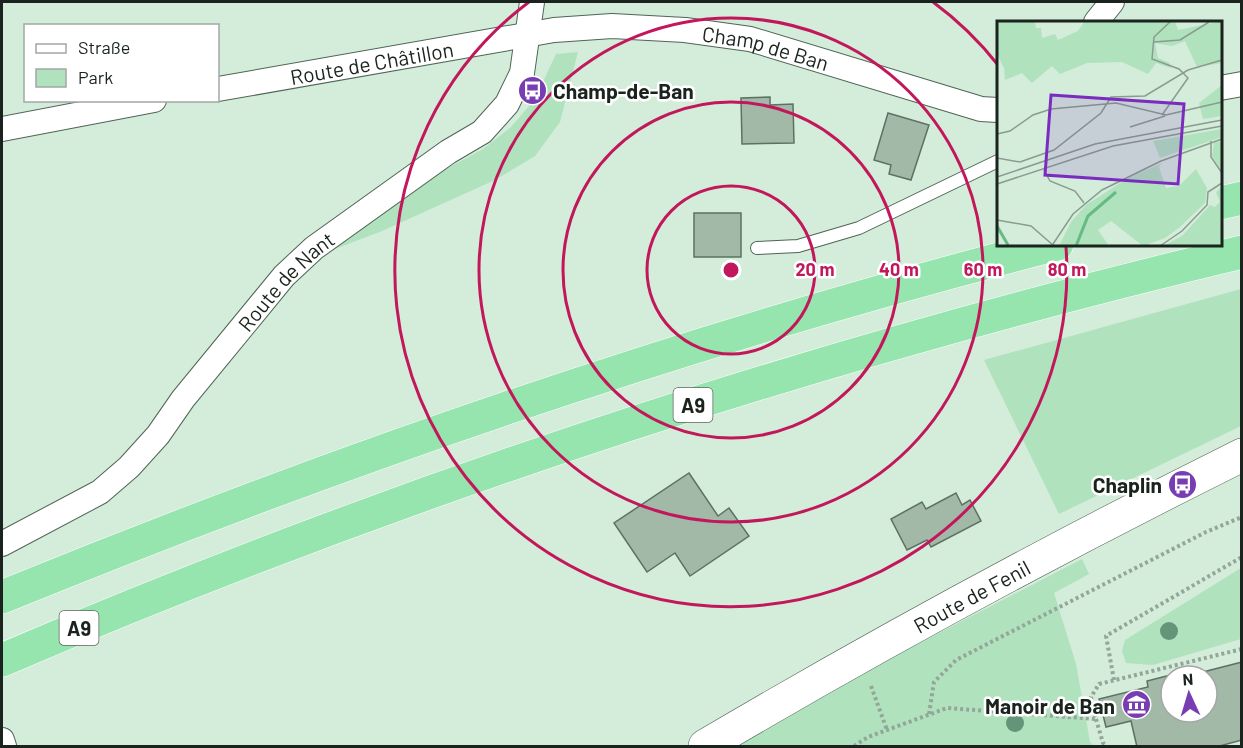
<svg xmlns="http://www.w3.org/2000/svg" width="1243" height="748" font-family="Barlow,sans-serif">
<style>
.green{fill:#b0e2be}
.building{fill:#a2b9a8;stroke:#5c7162;stroke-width:1.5;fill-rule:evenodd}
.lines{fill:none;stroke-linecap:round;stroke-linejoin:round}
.lane-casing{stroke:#4f6455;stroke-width:14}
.street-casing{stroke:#4f6455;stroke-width:26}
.secondary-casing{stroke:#4f6455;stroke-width:34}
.highway-casing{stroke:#fff;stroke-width:34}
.path{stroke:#94a698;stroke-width:4;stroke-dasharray:3 3;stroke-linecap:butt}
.lane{stroke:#fff;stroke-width:12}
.street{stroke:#fff;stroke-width:24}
.secondary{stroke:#fff;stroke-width:33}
.highway{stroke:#96e4ae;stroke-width:33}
.tree{fill:#659579}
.ring{fill:none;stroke:#c2185b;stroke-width:3}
.labels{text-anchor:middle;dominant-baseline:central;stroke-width:5;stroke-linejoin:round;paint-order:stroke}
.shield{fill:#fff;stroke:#5f6561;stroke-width:1.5}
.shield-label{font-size:20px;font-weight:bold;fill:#1a231d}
.street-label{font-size:21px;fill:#1a231d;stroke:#fff}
.poi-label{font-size:21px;font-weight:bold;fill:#1a231d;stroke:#fff;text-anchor:end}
.inset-river{fill:none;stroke:#66bb82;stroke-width:3}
.inset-road{fill:none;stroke:#8a9c8e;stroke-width:1.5}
.view{fill:#7b2cbf;fill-opacity:0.15;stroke:#7b2cbf;stroke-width:3}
.inset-edge{fill:none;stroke:#1a231d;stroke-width:3}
.centre{fill:#c2185b;stroke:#fff;stroke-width:3}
.ring-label{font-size:18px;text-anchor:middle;font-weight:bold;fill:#c2185b;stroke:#fff;stroke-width:5;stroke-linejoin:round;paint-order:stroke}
</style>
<rect width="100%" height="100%" fill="#d4ecda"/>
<!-- green -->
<path class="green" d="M 578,52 L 560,122 L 535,156 L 495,180 L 382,231 L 322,254 L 435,175 L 483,149 L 511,127 L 535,99 L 556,54 Z
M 1241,289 L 1241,426 L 1059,514 L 984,360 Z
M 1082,559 L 1089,574 L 1054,593 L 1076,664 L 1090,742 L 1094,746 L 734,746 L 769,721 Z
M 1241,568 L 1241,639 L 1153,665 L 1126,663 L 1122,651 L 1125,640 Z"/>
<!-- building -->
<path class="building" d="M 770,97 L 770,105 L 793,104 L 794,143 L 742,144 L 741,98 Z
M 888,113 L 929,125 L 911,180 L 889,174 L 891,165 L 874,160 Z
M 694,213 L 741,213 L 741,257 L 694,257 Z
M 689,473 L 718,516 L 729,508 L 749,536 L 690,576 L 675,553 L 647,572 L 614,523 Z
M 956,493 L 962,505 L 970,500 L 981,521 L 931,547 L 927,540 L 907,550 L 891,519 L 922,502 L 926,509 Z
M 1242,662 L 1242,740 L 1216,747 L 1137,747 L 1131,721 L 1106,727 L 1099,699 L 1148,687 L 1147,681 L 1194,669 L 1195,674 ZM 1171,676 L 1207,676 L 1207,712 L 1171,712 Z"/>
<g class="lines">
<defs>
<path id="lane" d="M 757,248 L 798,246 L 859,228 L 998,161"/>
<g id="street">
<path d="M 1096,22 L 1112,2"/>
<path d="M 1220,88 L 1242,84"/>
<path id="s1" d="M 218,89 L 554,30 L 612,26 L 685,30 L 750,39 L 981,109 L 998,110"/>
<path d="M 2,129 L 154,100"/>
<path id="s2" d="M 2,544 L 100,492 L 129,467 L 158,435 L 183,399 L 284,276 L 314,248 L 448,152 L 482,132 L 507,104 L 522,73 L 532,2"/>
<path d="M 2,740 L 4,746"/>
</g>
<g id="secondary">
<path id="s3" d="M 705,746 C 881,642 1059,546 1242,455"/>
</g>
<path id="highway" d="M 1220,203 L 1242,198
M 2,597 C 345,457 697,336 1057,244
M 2,660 C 402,489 818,353 1242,252"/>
</defs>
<!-- lane casing -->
<use href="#lane" class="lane-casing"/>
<!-- street casing -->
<use href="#street" class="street-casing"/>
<!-- secondary casing -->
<use href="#secondary" class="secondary-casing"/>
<!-- highway casing -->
<use href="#highway" class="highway-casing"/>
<!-- path -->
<path class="path" d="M 1114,680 L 1106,636 L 1242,557
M 871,686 L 887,730
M 929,714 L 934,682 L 956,660 L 1206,532 L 1242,517
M 1096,719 L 1103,743 L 1107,746
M 854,746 L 868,737 L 947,708 L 1096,719 L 1091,697 L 1099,684 L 1242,649"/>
<!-- lane -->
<use href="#lane" class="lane"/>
<!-- street -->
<use href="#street" class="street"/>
<!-- secondary -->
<use href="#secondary" class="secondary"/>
<!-- highway -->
<use href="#highway" class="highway"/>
</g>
<!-- trees -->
<g class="tree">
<circle cx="1169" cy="631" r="9"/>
<circle cx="1015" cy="723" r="9"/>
</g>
<!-- distance rings -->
<g class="ring">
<circle cx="731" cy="270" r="84"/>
<circle cx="731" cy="270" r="168"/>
<circle cx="731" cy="270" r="252"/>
<path d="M933 2A336 336 0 0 1 998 65M1066 247A336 336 0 1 1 529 2"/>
</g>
<!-- icons -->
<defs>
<symbol id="bus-disc" viewBox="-11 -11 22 22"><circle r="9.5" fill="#783db3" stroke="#fff"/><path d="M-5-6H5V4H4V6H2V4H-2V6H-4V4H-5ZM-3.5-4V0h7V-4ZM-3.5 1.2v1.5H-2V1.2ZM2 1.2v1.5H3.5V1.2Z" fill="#fff"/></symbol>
<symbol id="museum-disc" viewBox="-11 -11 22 22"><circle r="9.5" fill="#783db3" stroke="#fff"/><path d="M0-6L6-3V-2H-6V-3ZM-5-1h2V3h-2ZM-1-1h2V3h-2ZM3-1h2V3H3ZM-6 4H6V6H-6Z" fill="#fff"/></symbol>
</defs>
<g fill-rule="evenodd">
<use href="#bus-disc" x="516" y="74" width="33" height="33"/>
<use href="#bus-disc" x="1166" y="468" width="33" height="33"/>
<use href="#museum-disc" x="1120" y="688" width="33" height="33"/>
</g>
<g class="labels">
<!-- shield labels -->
<g class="shield">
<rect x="673.5" y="388" width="39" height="34" rx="4.5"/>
<rect x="59.5" y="611" width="39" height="34" rx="4.5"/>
</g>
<g class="shield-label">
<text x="693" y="405">A9</text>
<text x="79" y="628">A9</text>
</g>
<!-- street labels -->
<g class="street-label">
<text stroke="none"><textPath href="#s1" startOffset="555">Champ de Ban</textPath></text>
<text stroke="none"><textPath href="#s1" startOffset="156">Route de Châtillon</textPath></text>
<text stroke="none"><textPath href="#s2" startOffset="393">Route de Nant</textPath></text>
<text stroke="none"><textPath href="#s3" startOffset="306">Route de Fenil</textPath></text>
</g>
<!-- poi labels -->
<g class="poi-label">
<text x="553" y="90" text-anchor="start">Champ-de-Ban</text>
<text x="1162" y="484">Chaplin</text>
<text x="1115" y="705">Manoir de Ban</text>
</g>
</g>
<!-- overview -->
<g transform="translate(997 21)">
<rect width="225" height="225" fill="#d4ecda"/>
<path d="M 0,0 L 38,0 L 39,7 L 44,7 L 45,17 L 58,13 L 61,19 L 81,10 L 88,0 L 178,0 L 181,9 L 225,0 L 225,42 L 200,46 L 188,20 L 175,25 L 158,22 L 161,37 L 173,42 L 174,47 L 159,42 L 151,53 L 125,41 L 90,42 L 63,53 L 55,45 L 35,62 L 25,52 L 8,59 L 7,47 L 0,33 ZM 225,64 L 225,95 L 206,98 L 202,82 ZM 225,108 L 225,116 L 163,137 L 156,120 ZM 225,120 L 225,150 L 215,135 L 217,122 ZM 165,142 L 162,146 L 169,167 L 182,165 L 199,148 L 210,167 L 208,182 L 183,206 L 168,217 L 146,225 L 114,200 L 101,209 L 112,225 L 62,225 L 74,201 L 89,184 L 131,157 ZM 225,166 L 225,225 L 167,225 L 186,214 L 213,184 L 218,186 L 223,181 L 219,171 Z" fill="#b0e2be"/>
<path class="inset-river" d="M 0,205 L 11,224M 79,225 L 91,195 L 119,171"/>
<path class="inset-road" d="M 157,21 L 183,19 L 212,1M 165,94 L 191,57 L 182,48 L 155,38 L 157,16 L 174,0M 133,106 L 168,95M 0,113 L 13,110 L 36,94 L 54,88 L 119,82 L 169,94 L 225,81M 214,120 L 214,136 L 225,152M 0,137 L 23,141 L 57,129 L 104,92 L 114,76 L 148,75 L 191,49 L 225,39M 47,149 L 53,160 L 78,170 L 87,182M 0,156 L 98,123 L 225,99M 0,163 L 116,125 L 225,105M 0,199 L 34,205 L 57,225M 56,223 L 76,193 L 105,169 L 164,140 L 225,118M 163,225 L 185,210 L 210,184 L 211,171 L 225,162"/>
<path class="view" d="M 54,74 L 187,83 L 181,163 L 48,154 Z"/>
<rect width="225" height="225" class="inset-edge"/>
</g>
<circle cx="731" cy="270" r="9" class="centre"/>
<g class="ring-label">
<text x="815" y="276">20 m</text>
<text x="899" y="276">40 m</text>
<text x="983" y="276">60 m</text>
<text x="1067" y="276">80 m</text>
</g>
<!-- border -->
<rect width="1243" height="748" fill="none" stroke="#1a231d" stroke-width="6"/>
<!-- legend -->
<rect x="24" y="24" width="195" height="78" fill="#ffffff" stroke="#a3a7a5" stroke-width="1.5"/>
<rect x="36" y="44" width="30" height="9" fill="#ffffff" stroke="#a3a7a5" stroke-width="1.5"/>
<text x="78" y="54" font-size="18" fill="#1a231d">Straße</text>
<rect x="36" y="69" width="30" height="18" fill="#b0e2be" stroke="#a3a7a5" stroke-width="1.5"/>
<text x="78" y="84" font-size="18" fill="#1a231d">Park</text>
<!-- north arrow -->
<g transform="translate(1189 694) rotate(356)"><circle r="28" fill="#ffffff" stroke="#a3a7a5" stroke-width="1.5"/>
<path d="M0-4.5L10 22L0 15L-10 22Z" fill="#783db3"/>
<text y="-9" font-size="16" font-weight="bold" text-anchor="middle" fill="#1a231d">N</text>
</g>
</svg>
